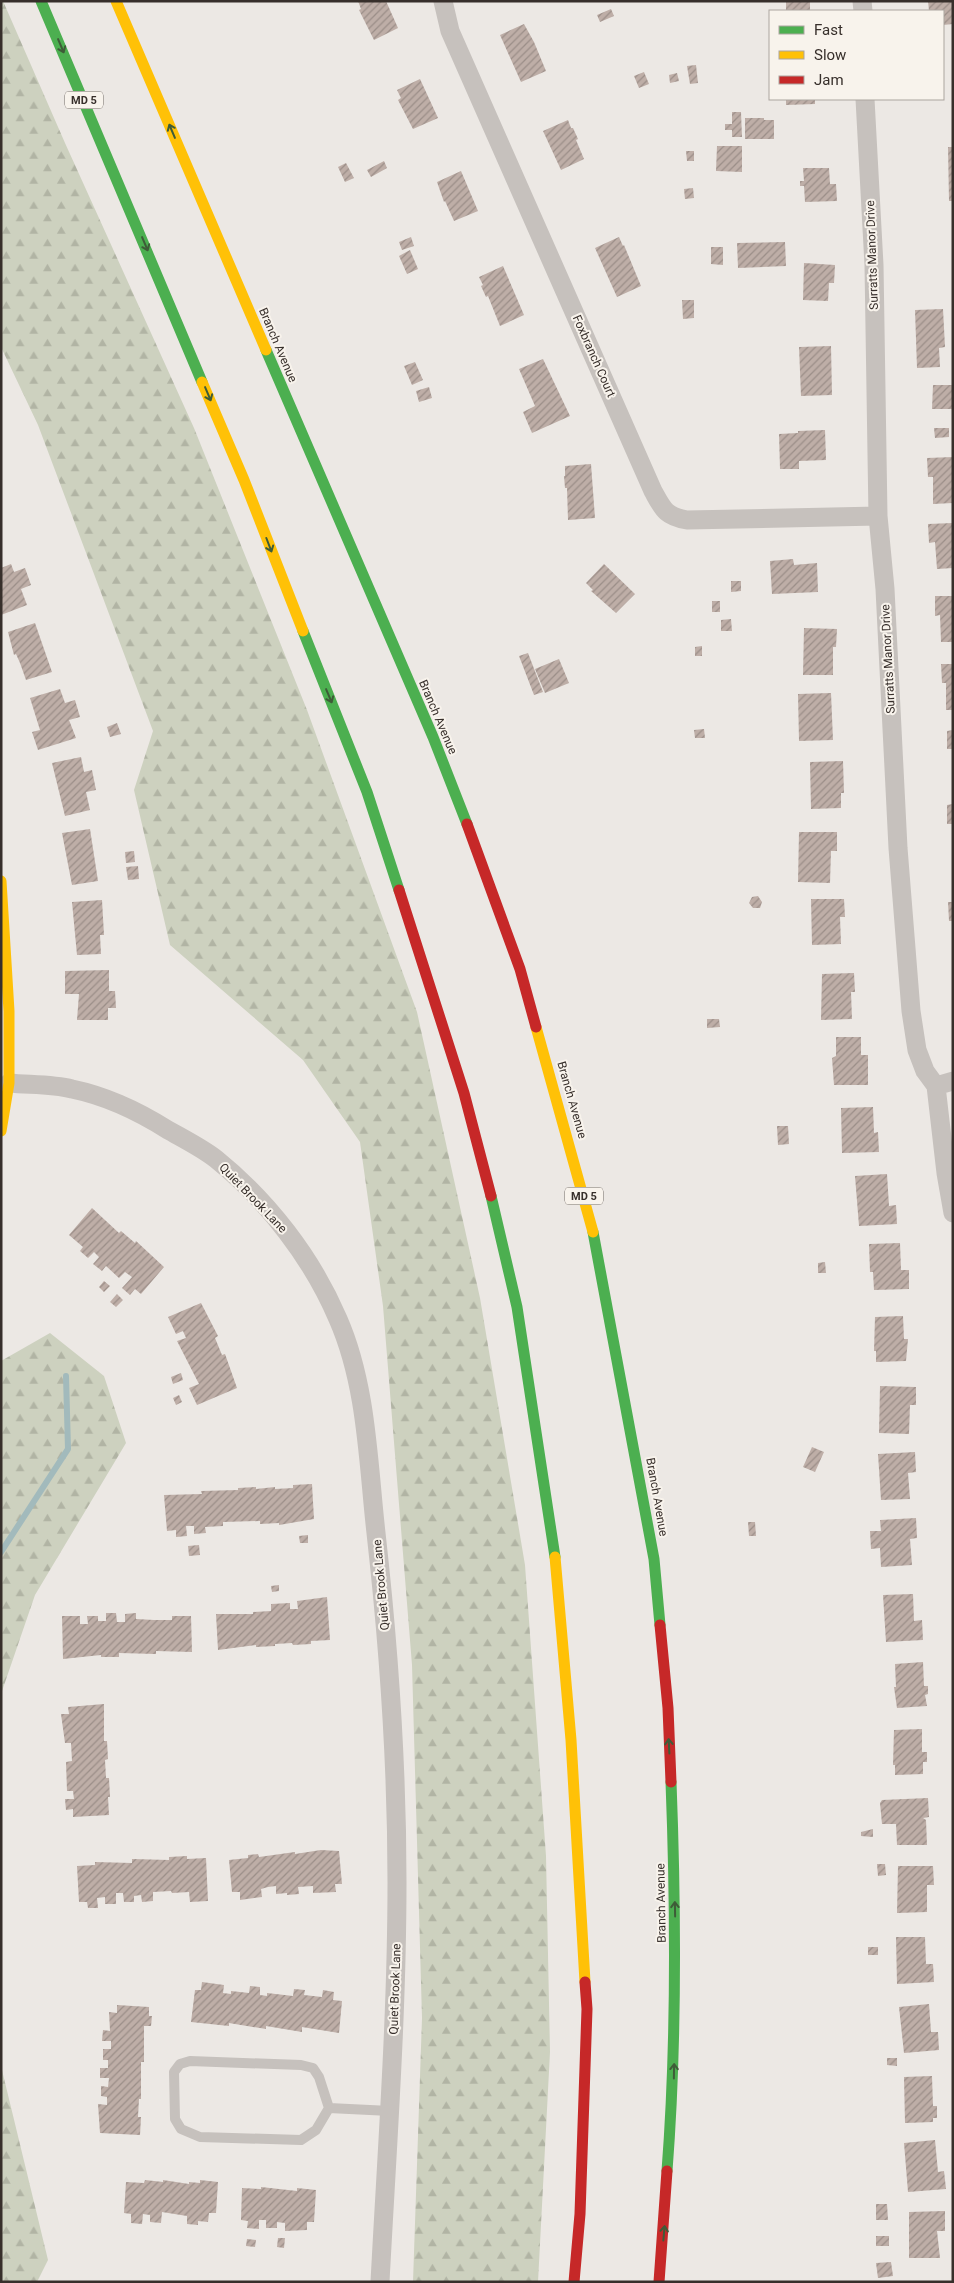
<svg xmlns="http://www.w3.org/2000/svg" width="954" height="2283" font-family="Roboto,sans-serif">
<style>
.forest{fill:url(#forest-firs)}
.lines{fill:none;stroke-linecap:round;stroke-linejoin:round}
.stream{stroke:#a2babc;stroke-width:6}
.building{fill:url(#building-hatch)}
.lane{stroke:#c6c1bd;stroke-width:10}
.street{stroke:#c6c1bd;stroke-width:19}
.fast{stroke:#4caf50;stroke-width:11}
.slow{stroke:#ffc107;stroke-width:11}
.jam{stroke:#c62828;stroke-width:11}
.oneway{stroke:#3e5c38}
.labels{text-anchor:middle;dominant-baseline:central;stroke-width:4;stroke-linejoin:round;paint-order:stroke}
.shield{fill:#f8f3ec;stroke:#716a65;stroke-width:1}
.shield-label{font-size:11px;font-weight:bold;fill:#372f2b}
.street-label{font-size:12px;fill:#372f2b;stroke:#f8f3ec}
</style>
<defs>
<pattern id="forest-firs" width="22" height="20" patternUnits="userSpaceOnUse" patternTransform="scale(1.25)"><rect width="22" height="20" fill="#cdd1bf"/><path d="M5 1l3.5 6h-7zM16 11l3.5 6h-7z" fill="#b1b4a4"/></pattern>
<pattern id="building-hatch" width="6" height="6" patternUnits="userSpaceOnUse" patternTransform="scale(1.25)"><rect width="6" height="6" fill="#beaea7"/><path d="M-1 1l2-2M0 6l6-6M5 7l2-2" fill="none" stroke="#9b8e88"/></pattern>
</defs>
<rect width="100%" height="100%" fill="#ece8e4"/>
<!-- forest -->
<path class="forest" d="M 1,1 L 3,1 L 65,143 L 194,428 L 307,710 L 417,1012 L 480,1298 L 525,1565 L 546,1856 L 550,2052 L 538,2282 L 413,2282 L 422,2018 L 412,1665 L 383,1306 L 360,1142 L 303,1060 L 170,945 L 134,790 L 153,731 L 38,425 L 1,347 Z
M 50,1333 L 104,1376 L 126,1443 L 35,1595 L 1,1694 L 1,1361 Z
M 1,2066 L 48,2260 L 37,2282 L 1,2282 Z"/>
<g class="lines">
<!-- stream -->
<path class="stream" d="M 1,1552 L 68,1449 L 66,1376"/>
</g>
<!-- building -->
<path class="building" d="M 358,1 L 386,1 L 398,28 L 374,40 L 359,10 L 361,9 Z
M 786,1 L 810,1 L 810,11 L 786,11 Z
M 928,1 L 953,1 L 953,24 L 943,25 L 943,11 L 929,11 Z
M 611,9 L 614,16 L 600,22 L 597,15 Z
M 524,24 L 534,42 L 546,71 L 521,82 L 500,35 Z
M 696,65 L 698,83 L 690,84 L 687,66 Z
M 644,72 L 649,84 L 639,88 L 634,76 Z
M 677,73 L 679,81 L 670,83 L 669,75 Z
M 420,79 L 438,118 L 413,129 L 398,100 L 401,98 L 397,90 Z
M 786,99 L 815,99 L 815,104 L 786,105 Z
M 732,112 L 741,112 L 742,137 L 732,137 L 732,130 L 725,130 L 725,124 L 732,124 Z
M 745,118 L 764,118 L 764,120 L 774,120 L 774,139 L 745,139 Z
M 568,120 L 571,128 L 573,128 L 578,139 L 576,140 L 584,159 L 561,170 L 543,131 Z
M 717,146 L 742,146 L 742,172 L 716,171 Z
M 948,147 L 953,147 L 953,201 L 949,201 Z
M 686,151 L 694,151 L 694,161 L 687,161 Z
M 384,161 L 387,168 L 371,177 L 367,170 Z
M 346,163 L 354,178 L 345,182 L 338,167 Z
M 803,168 L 829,168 L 830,184 L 836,184 L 837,201 L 805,202 L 804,186 L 800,186 L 800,181 L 804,181 Z
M 461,171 L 478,211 L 454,221 L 445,201 L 444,202 L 437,182 Z
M 693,188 L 694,198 L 685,199 L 684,189 Z
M 411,237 L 414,246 L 402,250 L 399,242 Z
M 619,237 L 623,246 L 624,245 L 641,286 L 617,297 L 595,248 Z
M 785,242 L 786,266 L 738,268 L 737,243 Z
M 711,247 L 723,247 L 723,265 L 711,264 Z
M 410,250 L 418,269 L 407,274 L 399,256 Z
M 804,263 L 835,265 L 834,283 L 829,283 L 828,301 L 803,300 Z
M 503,266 L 524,315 L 500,326 L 488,296 L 486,297 L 481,286 L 483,285 L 479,277 Z
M 682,300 L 694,300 L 694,318 L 683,319 Z
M 943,309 L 945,347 L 939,348 L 940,367 L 917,368 L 915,310 Z
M 831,346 L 832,395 L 801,396 L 799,347 Z
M 543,359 L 570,416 L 532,433 L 523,412 L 535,406 L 519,369 Z
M 415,362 L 423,380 L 412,385 L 404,366 Z
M 933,385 L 953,385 L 953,409 L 932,409 Z
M 429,387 L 432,398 L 419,402 L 416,391 Z
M 934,428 L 949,428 L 949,437 L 935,438 Z
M 825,430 L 826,460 L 799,461 L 799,469 L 780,469 L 779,434 L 798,433 L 798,431 Z
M 953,457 L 953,503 L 933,504 L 933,477 L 928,477 L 927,458 Z
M 591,464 L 595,518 L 568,520 L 567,488 L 565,488 L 564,476 L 565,476 L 565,466 Z
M 953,523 L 953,568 L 937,569 L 935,542 L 929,543 L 928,524 Z
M 793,559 L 794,565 L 817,563 L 818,592 L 772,594 L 770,561 Z
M 11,564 L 14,572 L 25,568 L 31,585 L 21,589 L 27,605 L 1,615 L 1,568 Z
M 604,564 L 635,594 L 616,613 L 591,591 L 593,590 L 586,583 Z
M 731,581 L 741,581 L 741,591 L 731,592 Z
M 935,596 L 953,596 L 953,642 L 941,642 L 940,615 L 935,616 Z
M 712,601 L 720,601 L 720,612 L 712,612 Z
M 731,619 L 732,631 L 721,631 L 721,620 Z
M 35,623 L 52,672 L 26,680 L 20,663 L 16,654 L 14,655 L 8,632 Z
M 804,628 L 837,629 L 836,647 L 833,647 L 833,675 L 803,675 Z
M 702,646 L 702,656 L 695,656 L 695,647 Z
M 528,653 L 543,692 L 534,695 L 519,656 Z
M 559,659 L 569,683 L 545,693 L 535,669 Z
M 941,664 L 953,664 L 953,710 L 946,710 L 946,683 L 942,683 Z
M 60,689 L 65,703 L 75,700 L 80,717 L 69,720 L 76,738 L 38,750 L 32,732 L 40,730 L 30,698 Z
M 831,693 L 833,740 L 799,741 L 798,694 Z
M 117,723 L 121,734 L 110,737 L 107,727 Z
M 704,729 L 705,738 L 695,738 L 694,730 Z
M 953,730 L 953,749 L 947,749 L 947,731 Z
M 81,757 L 84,772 L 92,770 L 96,790 L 86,792 L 90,810 L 65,816 L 52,763 Z
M 843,761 L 844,793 L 841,793 L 841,808 L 811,809 L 810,762 Z
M 953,804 L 953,824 L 947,824 L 947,805 Z
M 90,829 L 98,881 L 72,885 L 62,833 Z
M 799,832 L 837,832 L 837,851 L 831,851 L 830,883 L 798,882 Z
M 134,851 L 135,862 L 126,863 L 125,852 Z
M 138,866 L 139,879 L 128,880 L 126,867 Z
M 758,896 L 762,902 L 760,908 L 753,908 L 749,903 L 752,897 Z
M 811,899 L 844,899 L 845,917 L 840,917 L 841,944 L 812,945 Z
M 102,900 L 104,935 L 100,935 L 101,954 L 77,955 L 72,902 Z
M 948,902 L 953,902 L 953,921 L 949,921 Z
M 109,970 L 109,991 L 115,991 L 116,1008 L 108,1008 L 108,1020 L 77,1020 L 79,994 L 65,994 L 65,971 Z
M 854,973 L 855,992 L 851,992 L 852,1019 L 821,1020 L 822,974 Z
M 707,1019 L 719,1019 L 720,1027 L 707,1028 Z
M 836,1037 L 861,1037 L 861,1055 L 868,1055 L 868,1085 L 834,1085 L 832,1058 L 836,1056 Z
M 873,1107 L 874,1133 L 878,1132 L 879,1152 L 842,1153 L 841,1108 Z
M 777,1126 L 788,1126 L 789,1144 L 778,1145 Z
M 887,1174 L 889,1206 L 896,1205 L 897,1224 L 859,1226 L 855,1176 Z
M 92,1208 L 119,1233 L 121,1231 L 135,1243 L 136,1241 L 164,1267 L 141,1294 L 135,1289 L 130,1295 L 122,1288 L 132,1277 L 125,1272 L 119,1278 L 106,1266 L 102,1271 L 93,1264 L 99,1257 L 94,1252 L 88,1258 L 80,1251 L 83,1247 L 69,1235 Z
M 900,1243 L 901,1270 L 909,1270 L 909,1289 L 874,1290 L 873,1272 L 870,1272 L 869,1244 Z
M 825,1262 L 826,1273 L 818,1273 L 818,1263 Z
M 104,1281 L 110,1286 L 104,1292 L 99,1287 Z
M 117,1294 L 123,1300 L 116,1307 L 110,1302 Z
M 201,1303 L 218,1336 L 215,1338 L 222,1355 L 225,1354 L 237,1388 L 197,1405 L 189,1388 L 199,1384 L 177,1341 L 186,1338 L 183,1331 L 176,1334 L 168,1317 Z
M 903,1316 L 904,1339 L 908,1339 L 906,1361 L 876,1362 L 876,1351 L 874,1351 L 875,1317 Z
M 181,1373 L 183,1380 L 173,1384 L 171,1377 Z
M 880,1386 L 916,1387 L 916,1405 L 910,1405 L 909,1434 L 879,1433 Z
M 179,1395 L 182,1402 L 176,1405 L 173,1398 Z
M 812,1447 L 824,1452 L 815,1472 L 803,1467 Z
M 915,1452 L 916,1472 L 908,1473 L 910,1499 L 881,1500 L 878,1454 Z
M 312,1484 L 314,1519 L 279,1525 L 279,1523 L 260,1524 L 260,1521 L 223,1522 L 223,1526 L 205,1527 L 206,1533 L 194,1534 L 194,1526 L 186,1526 L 187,1536 L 176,1537 L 176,1530 L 167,1531 L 164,1495 L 202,1494 L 201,1491 L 238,1490 L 238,1488 L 256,1487 L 256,1489 L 275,1487 L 275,1489 L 293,1488 L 293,1485 Z
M 916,1518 L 917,1538 L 910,1539 L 912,1565 L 881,1567 L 880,1548 L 871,1549 L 870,1531 L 881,1531 L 880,1520 Z
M 748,1522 L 755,1522 L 756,1536 L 749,1536 Z
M 308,1535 L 308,1543 L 300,1543 L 299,1536 Z
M 199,1545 L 200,1555 L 189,1556 L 188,1546 Z
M 279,1585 L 279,1591 L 272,1592 L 271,1586 Z
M 913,1594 L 914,1621 L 922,1620 L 923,1640 L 886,1642 L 883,1595 Z
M 327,1597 L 330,1640 L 311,1641 L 311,1644 L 293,1645 L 292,1643 L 275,1644 L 275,1646 L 256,1647 L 256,1645 L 218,1650 L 216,1614 L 253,1614 L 253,1612 L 271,1611 L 271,1604 L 290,1603 L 290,1609 L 298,1609 L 297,1601 Z
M 106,1613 L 116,1613 L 117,1622 L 125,1622 L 125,1614 L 136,1613 L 136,1619 L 154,1620 L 172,1620 L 172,1616 L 191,1616 L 192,1652 L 156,1651 L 156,1654 L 119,1653 L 119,1657 L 101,1657 L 101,1655 L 63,1659 L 62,1616 L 80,1616 L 80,1624 L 88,1624 L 87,1616 L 98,1616 L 98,1621 L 106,1621 Z
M 923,1662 L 924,1686 L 928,1686 L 928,1694 L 925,1695 L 927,1706 L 897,1708 L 894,1687 L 896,1687 L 895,1664 Z
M 104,1704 L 104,1741 L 107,1741 L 108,1759 L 105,1760 L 106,1778 L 109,1778 L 110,1797 L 108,1797 L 109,1815 L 73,1817 L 73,1809 L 66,1810 L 65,1799 L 74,1799 L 73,1791 L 67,1791 L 66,1762 L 72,1761 L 71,1743 L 65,1743 L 61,1714 L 69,1714 L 68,1707 Z
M 922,1729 L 922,1752 L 927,1752 L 927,1762 L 923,1762 L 923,1774 L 895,1775 L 895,1765 L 893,1765 L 894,1730 Z
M 928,1798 L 929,1817 L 923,1818 L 926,1820 L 927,1845 L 897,1845 L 896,1824 L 882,1824 L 880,1803 L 882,1800 Z
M 873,1829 L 873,1837 L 861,1836 L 861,1832 Z
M 321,1850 L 339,1851 L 342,1884 L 335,1884 L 336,1892 L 313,1893 L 313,1886 L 298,1887 L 299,1894 L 287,1895 L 287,1893 L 276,1894 L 276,1886 L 268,1887 L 261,1889 L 262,1897 L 240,1900 L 240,1892 L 232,1892 L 229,1860 L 248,1858 L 248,1855 L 258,1854 L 259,1857 L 295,1852 L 295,1854 Z
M 187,1856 L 187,1859 L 206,1858 L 208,1901 L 190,1902 L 189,1892 L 172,1893 L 171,1891 L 153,1892 L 153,1901 L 142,1902 L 141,1895 L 134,1896 L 134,1902 L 124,1902 L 123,1893 L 116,1893 L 116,1904 L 105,1904 L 105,1897 L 97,1898 L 98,1908 L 88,1908 L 87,1902 L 79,1902 L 77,1866 L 95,1865 L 95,1862 L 132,1863 L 132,1859 L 169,1860 L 169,1857 Z
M 877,1864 L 885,1864 L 886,1875 L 878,1876 Z
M 898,1866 L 933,1866 L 934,1885 L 927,1885 L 927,1912 L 897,1913 Z
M 896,1937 L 925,1937 L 926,1964 L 933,1964 L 934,1982 L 897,1984 Z
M 868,1947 L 878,1947 L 878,1955 L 868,1955 Z
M 202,1982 L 224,1985 L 223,1993 L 231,1994 L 231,1991 L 249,1993 L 250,1986 L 260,1987 L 260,1995 L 267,1996 L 267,1993 L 293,1996 L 294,1989 L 305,1990 L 304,1995 L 322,1997 L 323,1990 L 334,1992 L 333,2000 L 342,2001 L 339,2033 L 302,2027 L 302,2032 L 266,2026 L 266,2029 L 229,2023 L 229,2026 L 191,2022 L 195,1990 L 201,1990 Z
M 929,2004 L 931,2032 L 938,2032 L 939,2050 L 904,2053 L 899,2007 Z
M 117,2005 L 149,2007 L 149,2016 L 152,2016 L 151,2026 L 144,2026 L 144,2062 L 141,2062 L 141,2099 L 139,2099 L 138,2117 L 141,2117 L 140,2135 L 100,2133 L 98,2104 L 107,2105 L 107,2097 L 101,2096 L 101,2086 L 108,2087 L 109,2078 L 100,2078 L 100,2068 L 108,2068 L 108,2060 L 103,2060 L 103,2049 L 111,2049 L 111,2041 L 102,2041 L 103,2030 L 110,2031 L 109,2012 L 117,2013 Z
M 887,2058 L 897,2058 L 897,2066 L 887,2065 Z
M 932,2076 L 933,2106 L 937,2106 L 937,2118 L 933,2118 L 933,2122 L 905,2123 L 904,2077 Z
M 935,2140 L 938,2172 L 944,2171 L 946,2189 L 908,2192 L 904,2143 Z
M 145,2180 L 163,2182 L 163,2180 L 189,2184 L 189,2182 L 200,2183 L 200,2180 L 218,2182 L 216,2213 L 209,2213 L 208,2222 L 198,2221 L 198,2225 L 187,2224 L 187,2216 L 162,2212 L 161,2223 L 150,2222 L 150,2215 L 143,2214 L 142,2224 L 131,2223 L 131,2214 L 124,2213 L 126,2182 L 144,2183 Z
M 261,2187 L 297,2191 L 297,2188 L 316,2190 L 314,2222 L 307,2222 L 307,2230 L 285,2231 L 285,2223 L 277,2222 L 277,2228 L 266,2228 L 266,2220 L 259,2220 L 259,2229 L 247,2228 L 248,2221 L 241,2220 L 242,2188 L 261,2189 Z
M 876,2204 L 887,2204 L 888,2220 L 876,2220 Z
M 945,2211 L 945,2231 L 937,2231 L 940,2258 L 909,2258 L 909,2212 Z
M 876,2236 L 889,2236 L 889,2246 L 876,2246 Z
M 278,2238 L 285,2238 L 284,2248 L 277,2247 Z
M 247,2239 L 256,2240 L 255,2247 L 246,2246 Z
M 891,2262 L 893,2276 L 878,2278 L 876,2263 Z"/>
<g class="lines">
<!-- lane -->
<path class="lane" d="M 190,2061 L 301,2065 L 313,2068 L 319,2077 L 329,2108 L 316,2130 L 301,2140 L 200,2137 L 181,2129 L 175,2119 L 174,2072 L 180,2064 Z
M 329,2108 L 390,2111"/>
<!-- street -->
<path class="street" d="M 443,1 L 450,31 L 653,491 C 663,509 665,516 687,520 L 878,516
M 862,1 L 863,11
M 865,99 L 874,265 L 878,516 L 885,589 L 898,848 L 911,1011 L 917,1050 L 925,1071 L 936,1086 L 946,1173 L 953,1213
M 9,1083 C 30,1085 52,1084 72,1089 C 106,1096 138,1111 168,1130 C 184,1139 202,1148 216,1159 C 268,1201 312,1258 338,1319 C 367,1385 368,1462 376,1533 C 389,1649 397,1766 397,1882 C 397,2016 387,2149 380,2282
M 936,1086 L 953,1081"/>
<!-- fast -->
<path class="fast" d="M 41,1 L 202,382
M 266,350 L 433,737 L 467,824
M 303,631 L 367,792 L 399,890
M 491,1196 L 517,1307 L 555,1557
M 593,1232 L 654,1559 L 660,1625
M 667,2171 C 677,2041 676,1912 671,1782"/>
<!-- slow -->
<path class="slow" d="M 116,1 L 266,350
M 202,382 L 244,480 L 303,631
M 1,881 L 9,1011 L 9,1083 L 1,1131
M 536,1027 L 593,1232
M 555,1557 L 571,1740 L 585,1982"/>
<!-- jam -->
<path class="jam" d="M 467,824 L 520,969 L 536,1027
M 399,890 L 464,1093 L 491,1196
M 660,1625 L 668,1708 L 671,1782
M 574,2282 L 580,2214 L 587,2009 L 585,1982
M 659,2282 L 667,2171"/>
</g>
<!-- one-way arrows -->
<defs><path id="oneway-shaft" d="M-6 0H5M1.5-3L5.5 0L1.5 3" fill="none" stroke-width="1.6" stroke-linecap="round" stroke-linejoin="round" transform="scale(1.25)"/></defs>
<g class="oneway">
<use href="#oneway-shaft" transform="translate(61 46) rotate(67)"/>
<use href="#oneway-shaft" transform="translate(172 131) rotate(-113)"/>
<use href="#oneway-shaft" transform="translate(145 244) rotate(67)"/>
<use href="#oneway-shaft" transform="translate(208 394) rotate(67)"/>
<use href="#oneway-shaft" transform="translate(269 545) rotate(69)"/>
<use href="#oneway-shaft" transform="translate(329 696) rotate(67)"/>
<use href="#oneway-shaft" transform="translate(669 1746) rotate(-93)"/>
<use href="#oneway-shaft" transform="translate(675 1909) rotate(-91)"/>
<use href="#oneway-shaft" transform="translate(674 2071) rotate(-89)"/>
<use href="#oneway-shaft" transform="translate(664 2233) rotate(-85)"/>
</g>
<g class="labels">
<!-- shield labels -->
<g class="shield">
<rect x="65" y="91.5" width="38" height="17" rx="4"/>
<rect x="565" y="1187.5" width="38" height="17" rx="4"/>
</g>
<g class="shield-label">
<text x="84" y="100">MD 5</text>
<text x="584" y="1196">MD 5</text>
</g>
<!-- street labels -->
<g class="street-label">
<text transform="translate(872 255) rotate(-92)">Surratts Manor Drive</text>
<text transform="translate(278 345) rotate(67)">Branch Avenue</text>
<text transform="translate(594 356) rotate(66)">Foxbranch Court</text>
<text transform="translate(888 659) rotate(-93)">Surratts Manor Drive</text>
<text transform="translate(438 717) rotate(67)">Branch Avenue</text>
<text transform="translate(572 1100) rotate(74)">Branch Avenue</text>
<text transform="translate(253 1198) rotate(46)">Quiet Brook Lane</text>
<text transform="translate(657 1497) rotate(80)">Branch Avenue</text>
<text transform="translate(381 1585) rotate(-95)">Quiet Brook Lane</text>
<text transform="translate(661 1903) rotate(-91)">Branch Avenue</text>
<text transform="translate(395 1989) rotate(-88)">Quiet Brook Lane</text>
</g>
</g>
<!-- border -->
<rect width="954" height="2283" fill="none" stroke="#372f2b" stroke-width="5"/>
<!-- legend -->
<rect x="769" y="10" width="175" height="90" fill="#f8f3ec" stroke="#aba59f"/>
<rect x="779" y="26" width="25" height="8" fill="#4caf50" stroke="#aba59f"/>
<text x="814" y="35" font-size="15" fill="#372f2b">Fast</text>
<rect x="779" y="51" width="25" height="8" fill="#ffc107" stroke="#aba59f"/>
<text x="814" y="60" font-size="15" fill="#372f2b">Slow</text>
<rect x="779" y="76" width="25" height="8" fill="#c62828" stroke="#aba59f"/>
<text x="814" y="85" font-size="15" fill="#372f2b">Jam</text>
</svg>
